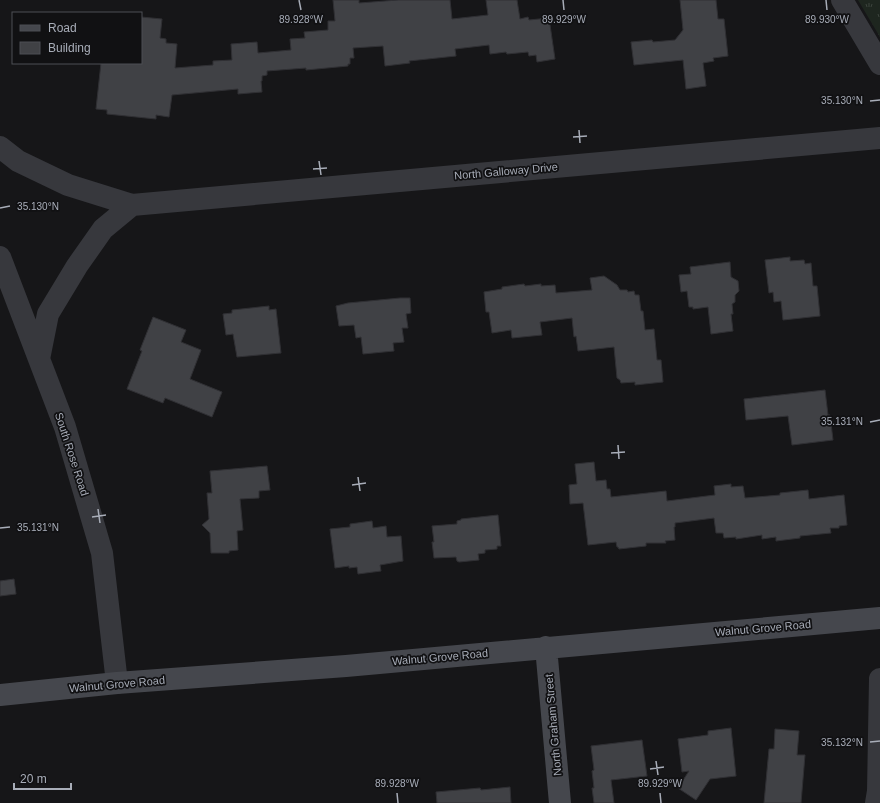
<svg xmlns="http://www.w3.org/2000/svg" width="880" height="803" font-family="Helvetica,sans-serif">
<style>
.grass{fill:url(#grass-tufts)}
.building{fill:#404145;stroke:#303034}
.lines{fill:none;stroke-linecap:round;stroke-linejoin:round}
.street{stroke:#37383d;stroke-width:22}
.secondary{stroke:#45474d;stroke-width:22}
.ticks{fill:none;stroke:#a8adb8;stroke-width:1.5}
.labels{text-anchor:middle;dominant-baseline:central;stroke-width:3.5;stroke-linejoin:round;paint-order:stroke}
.street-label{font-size:11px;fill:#a8adb8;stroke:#111113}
.ticks-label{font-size:10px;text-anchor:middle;fill:#a8adb8;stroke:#111113;stroke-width:3.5;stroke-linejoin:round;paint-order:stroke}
</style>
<defs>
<pattern id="grass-tufts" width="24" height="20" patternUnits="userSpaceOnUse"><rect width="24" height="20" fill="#1e261f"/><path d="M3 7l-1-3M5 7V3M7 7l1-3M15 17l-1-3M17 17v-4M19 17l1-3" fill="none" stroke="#3c433d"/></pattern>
</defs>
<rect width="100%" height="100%" fill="#161618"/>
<!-- grass -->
<path class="grass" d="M 858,0 L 880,0 L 880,37 Z"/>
<!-- building -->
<path class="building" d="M 333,0 L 359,0 L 359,3 L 398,0 L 450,0 L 452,19 L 488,15 L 486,0 L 517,0 L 520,19 L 528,17 L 529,20 L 549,18 L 555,59 L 537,62 L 536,55 L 529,56 L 528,52 L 507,54 L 506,52 L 490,54 L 489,45 L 455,49 L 456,56 L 409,61 L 410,63 L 385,66 L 383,46 L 353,48 L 354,58 L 350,58 L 350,64 L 348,64 L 348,66 L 306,70 L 306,68 L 267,71 L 267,75 L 262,76 L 262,81 L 261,81 L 262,92 L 238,94 L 238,89 L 172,95 L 169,117 L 156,115 L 156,119 L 107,114 L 107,110 L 96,109 L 101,63 L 141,63 L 141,17 L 162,19 L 160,38 L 166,39 L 166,43 L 177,44 L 175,68 L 213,65 L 213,61 L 232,60 L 231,44 L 257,42 L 258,53 L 291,50 L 290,39 L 305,38 L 304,32 L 328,30 L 328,21 L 335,21 Z
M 680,0 L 716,0 L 718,19 L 724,19 L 728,56 L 713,58 L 714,61 L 703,63 L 706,86 L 686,89 L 683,60 L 634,65 L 631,42 L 652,40 L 653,42 L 675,40 L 683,30 Z
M 790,257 L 790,261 L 804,260 L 805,264 L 811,263 L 813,286 L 817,286 L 820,316 L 783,320 L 781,301 L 774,302 L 773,292 L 769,293 L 765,260 Z
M 730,262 L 731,277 L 738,281 L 739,291 L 735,295 L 735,302 L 732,304 L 733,314 L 731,314 L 733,331 L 711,334 L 708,307 L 693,309 L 693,307 L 689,307 L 687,291 L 681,292 L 679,275 L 691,274 L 690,267 Z
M 604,276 L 617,285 L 620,290 L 627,290 L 628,292 L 634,291 L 635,295 L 639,295 L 641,311 L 643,311 L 645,330 L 654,329 L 657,360 L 661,360 L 663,382 L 635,385 L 635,382 L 621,383 L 620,380 L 617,378 L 614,347 L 578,351 L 576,336 L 574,337 L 572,318 L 540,322 L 542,335 L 512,338 L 511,330 L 492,333 L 489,312 L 486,312 L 484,292 L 502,289 L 502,287 L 524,284 L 525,286 L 541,284 L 541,286 L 555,285 L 556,293 L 592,290 L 590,278 Z
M 400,298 L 410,298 L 411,313 L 406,314 L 408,328 L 402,328 L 404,342 L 393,343 L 394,351 L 363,354 L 361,337 L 356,338 L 354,325 L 339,326 L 336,306 L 348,303 Z
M 269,306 L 269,310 L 276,309 L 281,353 L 237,357 L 233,334 L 226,335 L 223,314 L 232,313 L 232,310 Z
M 153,317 L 186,330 L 181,342 L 201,350 L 190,379 L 222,392 L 212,417 L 165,398 L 163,403 L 127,389 L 142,351 L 140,350 Z
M 825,390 L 828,415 L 830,415 L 833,440 L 792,445 L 788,416 L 746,420 L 744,399 Z
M 594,462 L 596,481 L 606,480 L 607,489 L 610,489 L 611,497 L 666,491 L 667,501 L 715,495 L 714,486 L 731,484 L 731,487 L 743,486 L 745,498 L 780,495 L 780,493 L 808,490 L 809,499 L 844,495 L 847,525 L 839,526 L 839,528 L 830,528 L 831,533 L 800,536 L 800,538 L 776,541 L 776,537 L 762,539 L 762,535 L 736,539 L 736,537 L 724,538 L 723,533 L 716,533 L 714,518 L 675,523 L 675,527 L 674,527 L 675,540 L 665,541 L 666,543 L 646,543 L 646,546 L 619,549 L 618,547 L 617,547 L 616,542 L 588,545 L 583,503 L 570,504 L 569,485 L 577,484 L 575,464 Z
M 267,466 L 270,490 L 259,491 L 259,498 L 240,499 L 243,530 L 237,531 L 238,550 L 229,551 L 229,553 L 211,553 L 210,533 L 202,525 L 209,519 L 207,493 L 212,493 L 210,471 Z
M 498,515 L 501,546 L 497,546 L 497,549 L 485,550 L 485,553 L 478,554 L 479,560 L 459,562 L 457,561 L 456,557 L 434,558 L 432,542 L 434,542 L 432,526 L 457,524 L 457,521 L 461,520 L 461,519 Z
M 372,521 L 373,528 L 386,526 L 387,537 L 401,536 L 403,561 L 380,565 L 381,571 L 358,574 L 357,567 L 349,568 L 349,566 L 335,568 L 330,529 L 350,527 L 350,524 Z
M 14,579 L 16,594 L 0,596 L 0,581 Z
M 731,728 L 736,776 L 710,779 L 696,800 L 678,788 L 689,771 L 682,772 L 678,739 L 708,735 L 708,731 Z
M 775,729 L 799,731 L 797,755 L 805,755 L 801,803 L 764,803 L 769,749 L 774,749 Z
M 642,740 L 647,776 L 611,780 L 614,803 L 594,803 L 592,788 L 594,788 L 592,771 L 594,770 L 591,746 Z
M 510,787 L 511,803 L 437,803 L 436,792 L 480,788 L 481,790 Z"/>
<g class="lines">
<!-- street -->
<path class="street" d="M 842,0 L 880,64
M 0,147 L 18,161 L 68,185 L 132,205 L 880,138
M 0,257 L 65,427 L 102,553 L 117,683
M 39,359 L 48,314 L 77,266 L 103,229 L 132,205
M 876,803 L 878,791 L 880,679"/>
<!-- secondary -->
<path class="secondary" d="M 546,647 L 560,803
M 0,695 L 117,683 L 346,666 L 880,618"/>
</g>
<!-- ticks -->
<path class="ticks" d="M 299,0 L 301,10M 563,0 L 564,10M 826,0 L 827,10M 870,101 L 880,100M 579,130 L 580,143M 573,137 L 587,136M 319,161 L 321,175M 313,169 L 327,168M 0,208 L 10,206M 870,422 L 880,420M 618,445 L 619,459M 611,453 L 625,452M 358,477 L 360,491M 352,485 L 366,483M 98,509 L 100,523M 92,517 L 106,515M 0,528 L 10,527M 870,742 L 880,741M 656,761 L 658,775M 650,769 L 664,767M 397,793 L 398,803M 660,793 L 661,803"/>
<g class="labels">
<!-- street labels -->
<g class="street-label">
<text transform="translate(506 171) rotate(-5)">North Galloway Drive</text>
<text transform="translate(72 454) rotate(72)">South Rose Road</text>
<text transform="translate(763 628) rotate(-5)">Walnut Grove Road</text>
<text transform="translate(440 657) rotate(-5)">Walnut Grove Road</text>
<text transform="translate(117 684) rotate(-5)">Walnut Grove Road</text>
<text transform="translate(553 725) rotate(-95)">North Graham Street</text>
</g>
</g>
<g class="ticks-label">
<text x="301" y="23">89.928°W</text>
<text x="564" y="23">89.929°W</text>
<text x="827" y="23">89.930°W</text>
<text x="842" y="104">35.130°N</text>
<text x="38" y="210">35.130°N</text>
<text x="842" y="425">35.131°N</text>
<text x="38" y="531">35.131°N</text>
<text x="842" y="746">35.132°N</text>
<text x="397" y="787">89.928°W</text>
<text x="660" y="787">89.929°W</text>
</g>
<!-- legend -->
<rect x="12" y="12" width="130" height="52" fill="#111113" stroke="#4d4f55"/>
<rect x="20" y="25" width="20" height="6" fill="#45474d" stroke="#4d4f55"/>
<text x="48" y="32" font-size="12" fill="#a8adb8">Road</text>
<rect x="20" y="42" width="20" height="12" fill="#404145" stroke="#4d4f55"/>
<text x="48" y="52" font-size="12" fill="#a8adb8">Building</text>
<!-- scale -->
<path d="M14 783v6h57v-6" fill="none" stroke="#a8adb8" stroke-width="2"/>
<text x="20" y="783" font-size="12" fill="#a8adb8" stroke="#111113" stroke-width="3" paint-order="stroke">20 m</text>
</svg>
